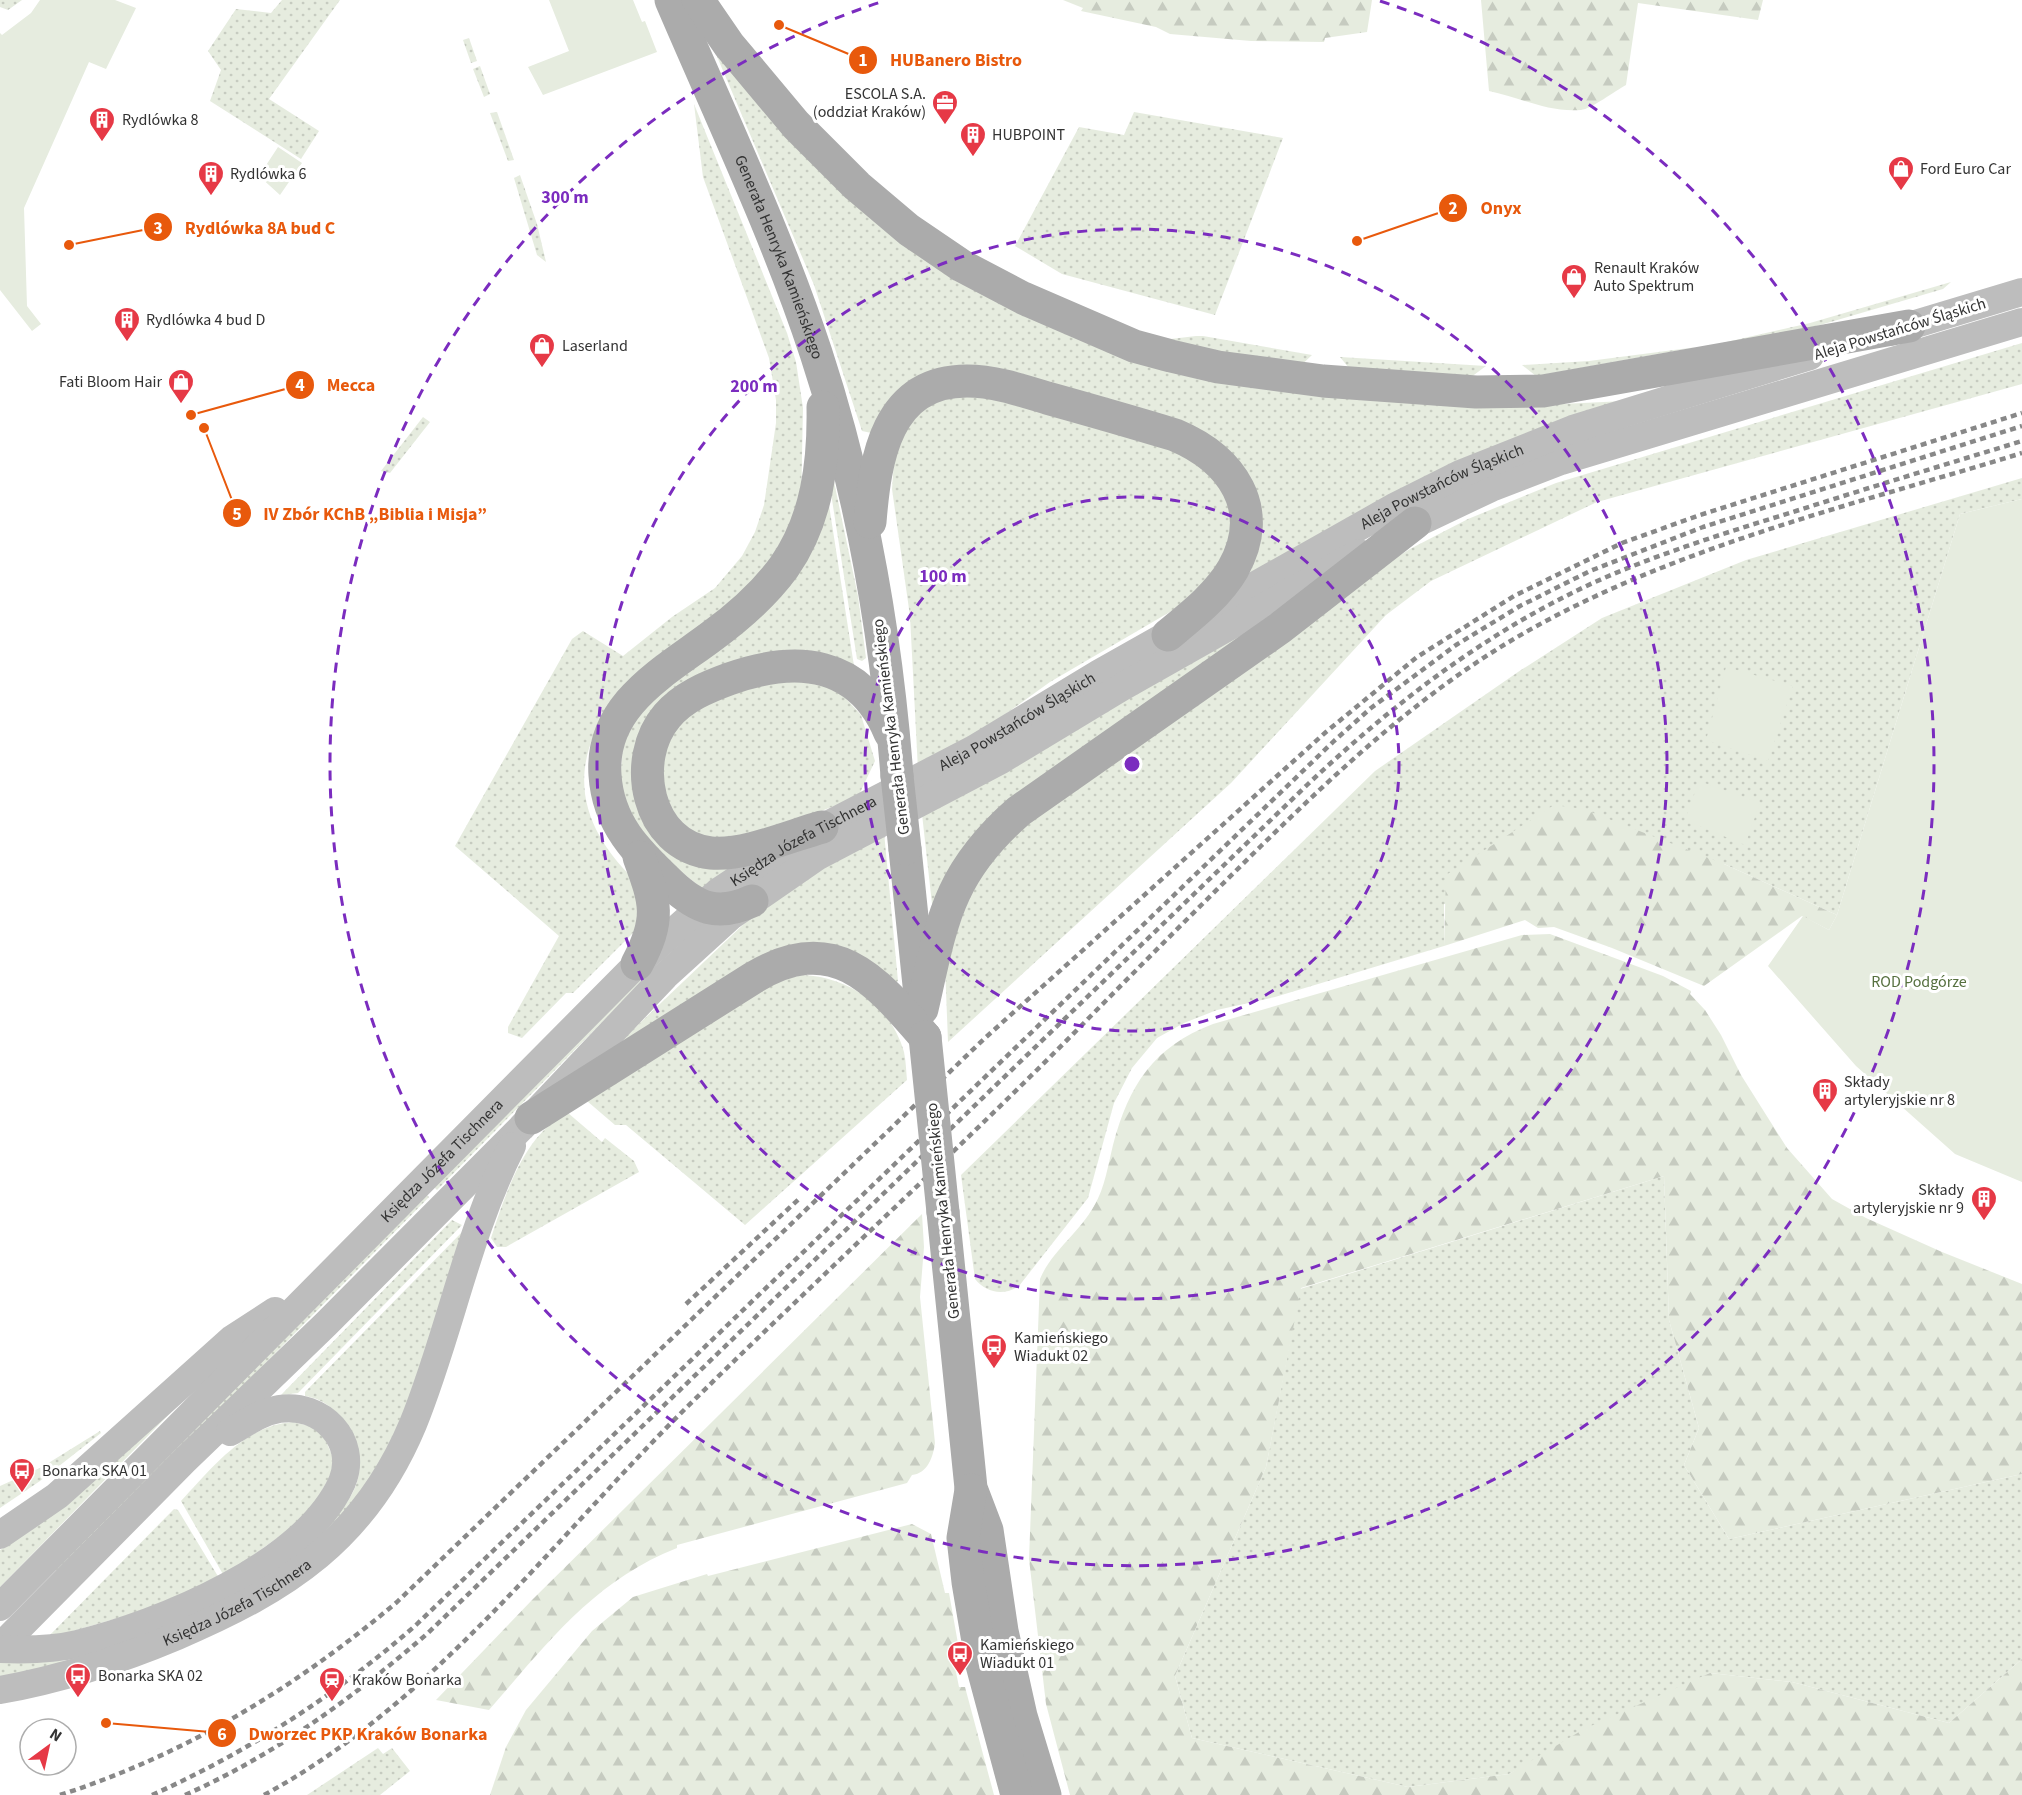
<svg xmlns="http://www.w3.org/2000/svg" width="2022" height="1795" font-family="'Source Sans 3',sans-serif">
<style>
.grass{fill:url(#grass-dots)}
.forest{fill:url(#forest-firs)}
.green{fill:#e6ecdf}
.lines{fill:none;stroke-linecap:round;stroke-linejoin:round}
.secondary{stroke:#bdbdbd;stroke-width:28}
.primary{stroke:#ababab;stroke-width:33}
.rail{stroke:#888;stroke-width:4.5;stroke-dasharray:6 4.5;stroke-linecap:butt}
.primary-bridge{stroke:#ababab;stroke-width:33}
.ring{fill:none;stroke:#7b2cbf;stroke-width:3;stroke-dasharray:10 8}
.labels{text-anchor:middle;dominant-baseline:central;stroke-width:6;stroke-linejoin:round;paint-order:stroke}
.poi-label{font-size:16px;fill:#333;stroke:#fff;text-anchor:start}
.street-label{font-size:16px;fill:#333;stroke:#fff}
.park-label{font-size:16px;fill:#56703f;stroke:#fff}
.centre{fill:#7b2cbf;stroke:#fff;stroke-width:3}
.ring-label{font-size:18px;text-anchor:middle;font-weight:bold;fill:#7b2cbf;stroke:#fff;stroke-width:6;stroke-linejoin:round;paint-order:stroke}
.leader{fill:none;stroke:#e8590c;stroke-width:2}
.callout-dot{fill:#e8590c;stroke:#fff;stroke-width:2}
.mark-label{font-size:18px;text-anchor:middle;font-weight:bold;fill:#fff}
.callout-label{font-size:18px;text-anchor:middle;font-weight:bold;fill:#e8590c;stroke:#fff;stroke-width:6;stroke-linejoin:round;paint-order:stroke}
</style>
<defs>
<pattern id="grass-dots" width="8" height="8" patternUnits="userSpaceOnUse" patternTransform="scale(1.5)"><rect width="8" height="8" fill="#e6ecdf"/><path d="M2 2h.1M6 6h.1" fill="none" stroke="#c6cbc0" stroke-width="1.8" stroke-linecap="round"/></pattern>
<pattern id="forest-firs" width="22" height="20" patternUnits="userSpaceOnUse" patternTransform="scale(1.5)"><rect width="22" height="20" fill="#e6ecdf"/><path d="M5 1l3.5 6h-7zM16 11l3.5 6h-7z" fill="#c6cbc0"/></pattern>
</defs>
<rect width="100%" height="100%" fill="#fff"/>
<!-- grass -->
<path class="grass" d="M 0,0 L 22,0 L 8,10 L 0,7 Z
M 282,0 L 340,0 L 269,99 L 319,131 L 301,159 L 210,101 L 221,70 L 208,51 L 236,9 L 271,13 Z
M 707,33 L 799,142 L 1066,331 L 1517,406 L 1625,401 L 1239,584 L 1242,476 L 978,373 L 876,434 L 862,431 L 814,285 Z
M 469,38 L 477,61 L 471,63 L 463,40 Z
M 480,66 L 490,94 L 484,97 L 473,69 Z
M 694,104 L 787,333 L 796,362 L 803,408 L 801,505 L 764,572 L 597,728 C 567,790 593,842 640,885 L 641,903 L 634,932 L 573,993 L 566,993 L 522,1038 L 508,1033 L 508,1027 L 559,936 L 455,846 L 572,639 L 583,631 L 623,656 L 672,617 L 715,588 L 742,556 L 755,532 L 764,505 L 776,423 L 776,400 L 769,358 L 703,177 Z
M 497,112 L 514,160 L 508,161 L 490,113 Z
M 1134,112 L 1283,138 L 1215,315 L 1062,274 L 1015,246 L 1079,127 L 1124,135 Z
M 520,175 L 537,224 L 546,262 L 537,255 L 514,178 Z
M 1951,282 L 1943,289 L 1810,328 L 1718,344 L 1810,323 Z
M 1196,336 L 1203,336 L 1312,355 L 1293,373 L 1154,341 Z
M 2022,343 L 2022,384 L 1597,502 L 1431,581 L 1386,615 L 1231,783 L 948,1042 L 945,965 L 984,856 L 1333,596 L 1410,549 L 1468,519 L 1556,483 Z
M 1697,347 L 1536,376 L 1522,365 L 1589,361 Z
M 1340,357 L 1486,366 L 1459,386 L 1353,373 Z
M 977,389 L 1185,448 L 1232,497 L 1229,559 L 1175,609 L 1050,682 L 978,734 L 918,770 L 910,616 L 892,489 L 896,433 L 915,409 Z
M 423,417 L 430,422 L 390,473 L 381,471 Z
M 833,477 L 858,596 L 866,658 L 862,661 L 857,659 L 830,487 Z
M 2022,478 L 2022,499 L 1960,514 L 1837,915 L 1724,864 L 1444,904 L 1444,946 L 1275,997 L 1217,1010 L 1184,1023 L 1157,1038 L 1132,1068 L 1114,1103 L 1088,1198 L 1019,1286 C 1004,1296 986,1293 975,1279 L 961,1175 L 1375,771 L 1518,672 L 1602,618 L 1746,560 Z
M 827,492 L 854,666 L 710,675 L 637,791 L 735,863 L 704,890 L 647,844 L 619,794 L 624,732 Z
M 1263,620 L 1005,808 L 935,907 L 932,904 L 922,814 Z
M 756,679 L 830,681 L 861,715 L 875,761 L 858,797 L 742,841 L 697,840 L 655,791 L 670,723 Z
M 884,832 L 898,981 L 891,985 L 844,954 L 620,1042 L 772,897 Z
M 680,938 L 622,1002 L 437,1190 L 433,1186 Z
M 803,975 C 849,977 891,1006 904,1052 C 906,1061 906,1071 907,1080 L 745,1225 L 626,1125 L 615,1125 L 587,1101 L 769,982 Z
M 568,1113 L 602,1142 L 605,1138 L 634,1161 L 639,1172 L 506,1247 L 497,1247 L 491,1238 C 505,1196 524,1133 568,1113 Z
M 1664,1176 L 1669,1320 L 1699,1428 L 1684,1465 L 1729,1539 L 2022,1474 L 2022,1659 L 1949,1723 L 1792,1682 L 1710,1673 L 1509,1774 L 1408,1787 L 1192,1738 L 1175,1676 L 1266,1467 L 1300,1289 Z
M 426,1194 L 429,1197 L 59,1573 L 55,1569 Z
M 452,1220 L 462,1225 L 298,1393 L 281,1395 Z
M 465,1229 L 400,1429 L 347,1514 L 266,1577 C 296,1551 364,1508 359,1463 C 358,1453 352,1442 348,1432 C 341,1413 325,1399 305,1396 L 305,1392 Z
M 184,1399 L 0,1587 L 0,1550 L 30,1531 Z
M 293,1422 L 321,1429 L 336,1465 L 308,1516 L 224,1576 L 181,1501 C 212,1468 245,1425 293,1422 Z
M 100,1431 L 101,1433 L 40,1481 L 0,1508 L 0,1486 L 42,1467 Z
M 174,1509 L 178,1510 L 219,1578 L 159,1606 L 46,1639 Z
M 0,1658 L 74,1661 L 0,1678 Z
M 378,1748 L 383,1754 L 392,1748 L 410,1771 L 380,1795 L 307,1795 Z"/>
<!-- forest -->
<path class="forest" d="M 1063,0 L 1372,0 L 1367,32 L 1325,38 L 1324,42 L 1251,41 L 1170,34 L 1156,27 L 1081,11 L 1083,8 Z
M 1481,0 L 1763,0 L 1758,20 L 1638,3 L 1626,85 C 1615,91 1591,109 1581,110 C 1549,113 1519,97 1489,91 Z
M 1554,805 L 1583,809 L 1724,864 L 1837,915 L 1829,930 L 1802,916 L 1704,986 L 1612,948 L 1554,927 L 1538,928 L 1525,920 L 1444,946 L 1446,875 Z
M 1550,934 L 1663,976 L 1691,991 L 1690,994 L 1705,1010 L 1721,1035 L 1741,1075 L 1787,1148 L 1832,1199 L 1866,1218 L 1942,1252 L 2022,1284 L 2022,1474 L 1729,1539 L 1684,1465 L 1699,1428 L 1669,1320 L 1664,1176 L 1301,1288 L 1266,1467 L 1175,1676 L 1192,1738 L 1408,1787 L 1509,1774 L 1584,1729 L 1710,1673 L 1792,1682 L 1949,1723 L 2022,1659 L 2022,1795 L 1070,1795 L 1046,1704 L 1029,1559 L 1040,1279 C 1051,1252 1079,1233 1094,1206 C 1105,1188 1108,1165 1113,1145 C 1129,1085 1153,1047 1213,1024 L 1522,935 Z
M 922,1214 L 924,1247 L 920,1297 L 935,1443 C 933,1457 928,1473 912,1475 L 907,1483 L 677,1545 L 677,1548 C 593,1581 546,1645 489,1710 L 436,1700 L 533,1599 Z
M 912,1524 L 931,1534 L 945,1593 L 949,1593 L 962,1666 L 955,1667 L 959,1687 L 965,1687 L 994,1795 L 490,1795 L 506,1747 L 526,1710 L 592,1631 L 633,1597 L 707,1574 L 708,1576 Z"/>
<!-- green -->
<path class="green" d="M 40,0 L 115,0 L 136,8 L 106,69 L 89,62 L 24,208 L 27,306 L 41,324 L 32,331 L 0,290 L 0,33 L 2,35 L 31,13 Z
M 549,0 L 633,0 L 642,22 L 645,21 L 657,52 L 543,95 L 528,67 L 569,51 Z
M 278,147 L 302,163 L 280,195 L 259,176 Z
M 2022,499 L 2022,1182 L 1955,1154 L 1856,1066 L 1768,966 L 1803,916 L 1829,930 L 1837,915 L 1960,514 Z
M 1726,667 L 1793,686 L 1768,761 L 1706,740 Z
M 1699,781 L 1760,803 L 1745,845 L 1685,820 Z"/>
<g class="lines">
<!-- secondary -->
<g class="secondary">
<path d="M 1889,332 L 2022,292"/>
<path d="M 1394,534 L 1491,488 L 1561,461 L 2022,322"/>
<path d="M 0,1535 L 57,1496 L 232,1339 L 275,1311"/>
<path id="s1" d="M 0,1607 L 637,964 L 718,892 L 787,846 L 974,749 L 1098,674 L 1396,506 L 1460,474 L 1573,429 L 1810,356"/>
<path d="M 0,1647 L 185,1460 L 326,1324 L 521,1128 L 665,976 L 731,916 L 818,856 L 1001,760 L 1122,687 L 1359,553"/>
<path d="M 0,1649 C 26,1650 52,1650 77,1644 C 160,1624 305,1565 342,1482 C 359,1441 321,1402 279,1409 C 261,1412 246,1423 230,1432"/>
<path id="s2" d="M 0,1690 C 62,1679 120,1660 177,1636 C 287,1589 365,1539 413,1424 C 450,1333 467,1234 512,1146"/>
</g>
<!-- primary -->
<g class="primary">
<path id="s3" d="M 671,0 C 721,117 776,232 816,353 C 861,490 886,632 897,776"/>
<path d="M 698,0 L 729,45 L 796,125 L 857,186 L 909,230 L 962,266 L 1023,298 L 1134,346 L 1171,356 L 1218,367 L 1323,381 L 1476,392 L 1543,391 L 1909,326"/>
<path d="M 870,522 C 875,459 886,381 967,381 C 994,381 1021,390 1047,398 C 1090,410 1132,422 1175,435 C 1232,459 1267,509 1233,569 C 1218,595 1191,616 1168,635"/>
<path d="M 822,827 C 790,836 744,856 711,853 C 646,846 630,759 667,716 C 683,697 707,687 729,679 C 796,655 860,660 890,733"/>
<path d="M 905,849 L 919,985"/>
<path d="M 752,901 C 717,917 697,908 671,884 C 637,852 608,824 605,775 C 600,705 664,672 712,636 C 738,617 765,593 784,567 C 817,520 824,463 823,407"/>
<path d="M 637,964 C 661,919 656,903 639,857"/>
<path d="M 922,1009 C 942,921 947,874 1019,811 L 1280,628 L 1415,523"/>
<path d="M 531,1118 L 753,978 C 833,929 875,979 925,1037"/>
<path d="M 943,1212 L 971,1488 L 987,1530 L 1002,1631 L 1021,1716 L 1045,1795"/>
<path d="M 971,1490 L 963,1538 L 968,1582 L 982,1665 L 1017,1795"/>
</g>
<!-- rail -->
<path class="rail" d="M 686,1304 L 801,1197
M 60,1795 C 187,1754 296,1687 397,1602 L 985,1038 L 1326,732 L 1417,657 L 1514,596 L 1622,543 L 1700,515 L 2022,413
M 152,1795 C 250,1751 336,1695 416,1625 L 1334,741 L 1371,708 L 1456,645 L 1520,606 L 1590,571 L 1703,527 L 2022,426
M 185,1795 C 275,1755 354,1697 428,1633 L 1307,785 C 1393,704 1486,632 1595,582 C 1660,553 1728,532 1796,511 C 1871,487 1947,464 2022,441
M 264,1795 C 435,1702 551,1542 687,1407 C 816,1280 950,1158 1077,1030 C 1138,968 1199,907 1261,846 C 1345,764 1430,685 1533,628 C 1682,545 1860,503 2022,453"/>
<!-- primary-bridge -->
<path class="primary-bridge" d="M 897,776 L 905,849
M 925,1037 L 943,1212"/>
</g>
<!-- distance rings -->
<g class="ring">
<circle cx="1132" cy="764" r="267"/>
<circle cx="1132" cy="764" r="535"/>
<path d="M1380 1A802 802 0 1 1 884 1"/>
</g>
<!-- icons -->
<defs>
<symbol id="office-pin" viewBox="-11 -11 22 30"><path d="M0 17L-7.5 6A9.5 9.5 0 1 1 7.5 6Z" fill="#e63946" stroke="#fff"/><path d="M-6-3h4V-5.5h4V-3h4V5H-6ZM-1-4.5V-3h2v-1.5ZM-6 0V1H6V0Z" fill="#fff"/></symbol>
<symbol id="building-pin" viewBox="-11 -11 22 30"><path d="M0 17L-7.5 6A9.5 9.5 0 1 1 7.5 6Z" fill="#e63946" stroke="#fff"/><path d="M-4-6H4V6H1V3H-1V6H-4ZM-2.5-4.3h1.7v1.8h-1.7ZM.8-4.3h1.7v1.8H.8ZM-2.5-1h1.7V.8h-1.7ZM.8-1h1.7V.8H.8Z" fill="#fff"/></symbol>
<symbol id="shop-pin" viewBox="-11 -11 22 30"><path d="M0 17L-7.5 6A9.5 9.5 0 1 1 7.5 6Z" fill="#e63946" stroke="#fff"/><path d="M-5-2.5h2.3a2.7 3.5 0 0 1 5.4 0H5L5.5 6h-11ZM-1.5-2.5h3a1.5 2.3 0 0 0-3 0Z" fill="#fff"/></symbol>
<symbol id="bus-pin" viewBox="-11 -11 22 30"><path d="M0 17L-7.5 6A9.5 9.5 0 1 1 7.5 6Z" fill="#e63946" stroke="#fff"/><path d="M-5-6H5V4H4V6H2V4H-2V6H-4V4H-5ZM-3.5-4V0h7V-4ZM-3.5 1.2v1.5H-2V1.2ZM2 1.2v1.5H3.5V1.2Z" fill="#fff"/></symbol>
<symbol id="station-pin" viewBox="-11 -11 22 30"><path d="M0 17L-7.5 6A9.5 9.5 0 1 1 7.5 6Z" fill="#e63946" stroke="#fff"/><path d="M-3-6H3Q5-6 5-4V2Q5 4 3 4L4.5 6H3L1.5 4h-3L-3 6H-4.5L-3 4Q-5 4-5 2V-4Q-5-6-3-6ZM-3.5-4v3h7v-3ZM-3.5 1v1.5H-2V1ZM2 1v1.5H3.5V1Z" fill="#fff"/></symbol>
</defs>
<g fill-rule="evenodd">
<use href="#office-pin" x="930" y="88" width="30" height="40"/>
<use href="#building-pin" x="87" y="105" width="30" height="40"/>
<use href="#building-pin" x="958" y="120" width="30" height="40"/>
<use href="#shop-pin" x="1886" y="154" width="30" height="40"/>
<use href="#building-pin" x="196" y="159" width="30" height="40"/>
<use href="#shop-pin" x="1559" y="262" width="30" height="40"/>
<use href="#building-pin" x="112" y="305" width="30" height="40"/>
<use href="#shop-pin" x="527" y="331" width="30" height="40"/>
<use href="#shop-pin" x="166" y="367" width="30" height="40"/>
<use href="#building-pin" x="1810" y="1076" width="30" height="40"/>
<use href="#building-pin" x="1969" y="1184" width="30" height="40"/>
<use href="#bus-pin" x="979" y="1332" width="30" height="40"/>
<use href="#bus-pin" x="7" y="1456" width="30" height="40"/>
<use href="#bus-pin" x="945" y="1639" width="30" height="40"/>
<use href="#bus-pin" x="63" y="1661" width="30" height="40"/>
<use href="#station-pin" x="317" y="1665" width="30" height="40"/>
</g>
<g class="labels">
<!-- poi labels -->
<g class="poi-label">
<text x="926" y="94" text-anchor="end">ESCOLA S.A.<tspan x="926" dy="18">(oddział Kraków)</tspan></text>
<text x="122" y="120">Rydlówka 8</text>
<text x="992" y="135">HUBPOINT</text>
<text x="1920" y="169">Ford Euro Car</text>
<text x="230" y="174">Rydlówka 6</text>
<text x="1594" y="268">Renault Kraków<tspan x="1594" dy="18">Auto Spektrum</tspan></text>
<text x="146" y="320">Rydlówka 4 bud D</text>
<text x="562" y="346">Laserland</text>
<text x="162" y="382" text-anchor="end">Fati Bloom Hair</text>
<text x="1844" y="1082">Składy<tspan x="1844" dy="18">artyleryjskie nr 8</tspan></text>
<text x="1964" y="1190" text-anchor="end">Składy<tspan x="1964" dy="18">artyleryjskie nr 9</tspan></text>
<text x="1014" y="1338">Kamieńskiego<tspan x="1014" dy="18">Wiadukt 02</tspan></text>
<text x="42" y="1471">Bonarka SKA 01</text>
<text x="980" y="1645">Kamieńskiego<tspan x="980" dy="18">Wiadukt 01</tspan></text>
<text x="98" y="1676">Bonarka SKA 02</text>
<text x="352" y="1680">Kraków Bonarka</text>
</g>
<!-- street labels -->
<g class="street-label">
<text stroke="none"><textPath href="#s3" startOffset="279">Generała Henryka Kamieńskiego</textPath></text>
<text transform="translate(1900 329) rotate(-17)">Aleja Powstańców Śląskich</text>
<text stroke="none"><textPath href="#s1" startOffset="1844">Aleja Powstańców Śląskich</textPath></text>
<text stroke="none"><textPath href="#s1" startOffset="1358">Aleja Powstańców Śląskich</textPath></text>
<text transform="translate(891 727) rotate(-97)">Generała Henryka Kamieńskiego</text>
<text stroke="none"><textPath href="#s1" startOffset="1113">Księdza Józefa Tischnera</textPath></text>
<text stroke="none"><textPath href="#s1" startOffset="628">Księdza Józefa Tischnera</textPath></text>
<text transform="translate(943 1211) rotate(-96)">Generała Henryka Kamieńskiego</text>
<text stroke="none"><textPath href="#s2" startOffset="254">Księdza Józefa Tischnera</textPath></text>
</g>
<!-- park labels -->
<g class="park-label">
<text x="1919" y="982">ROD Podgórze</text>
</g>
</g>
<circle cx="1132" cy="764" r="9" class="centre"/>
<g class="ring-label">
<text x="565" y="203">300 m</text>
<text x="754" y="392">200 m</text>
<text x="943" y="582">100 m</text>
</g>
<!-- callouts -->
<path class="leader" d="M779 25L863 60M1357 241L1453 208M69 245L158 227M191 415L300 385M204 428L237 513M106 1723L222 1733"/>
<g class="callout-dot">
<circle cx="779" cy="25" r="6"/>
<circle cx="1357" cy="241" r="6"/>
<circle cx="69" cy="245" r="6"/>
<circle cx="191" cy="415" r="6"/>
<circle cx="204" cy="428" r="6"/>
<circle cx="106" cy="1723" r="6"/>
<circle cx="863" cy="60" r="15"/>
<circle cx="1453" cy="208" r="15"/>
<circle cx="158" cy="227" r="15"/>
<circle cx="300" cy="385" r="15"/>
<circle cx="237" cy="513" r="15"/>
<circle cx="222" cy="1733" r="15"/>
</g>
<g class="mark-label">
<text x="863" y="66">1</text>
<text x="1453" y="214">2</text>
<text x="158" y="234">3</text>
<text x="300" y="391">4</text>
<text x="237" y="520">5</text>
<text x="222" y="1740">6</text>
</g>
<g class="callout-label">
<text x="956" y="66">HUBanero Bistro</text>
<text x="1501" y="214">Onyx</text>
<text x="260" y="234">Rydlówka 8A bud C</text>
<text x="351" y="391">Mecca</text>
<text x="375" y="520">IV Zbór KChB „Biblia i Misja”</text>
<text x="368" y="1740">Dworzec PKP Kraków Bonarka</text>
</g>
<!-- north arrow -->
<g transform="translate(48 1747) rotate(33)"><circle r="28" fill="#ffffff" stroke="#adadad" stroke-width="1.5"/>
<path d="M0-4.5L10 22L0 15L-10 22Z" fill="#e63946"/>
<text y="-9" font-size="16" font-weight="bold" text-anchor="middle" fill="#333333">N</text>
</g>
</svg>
